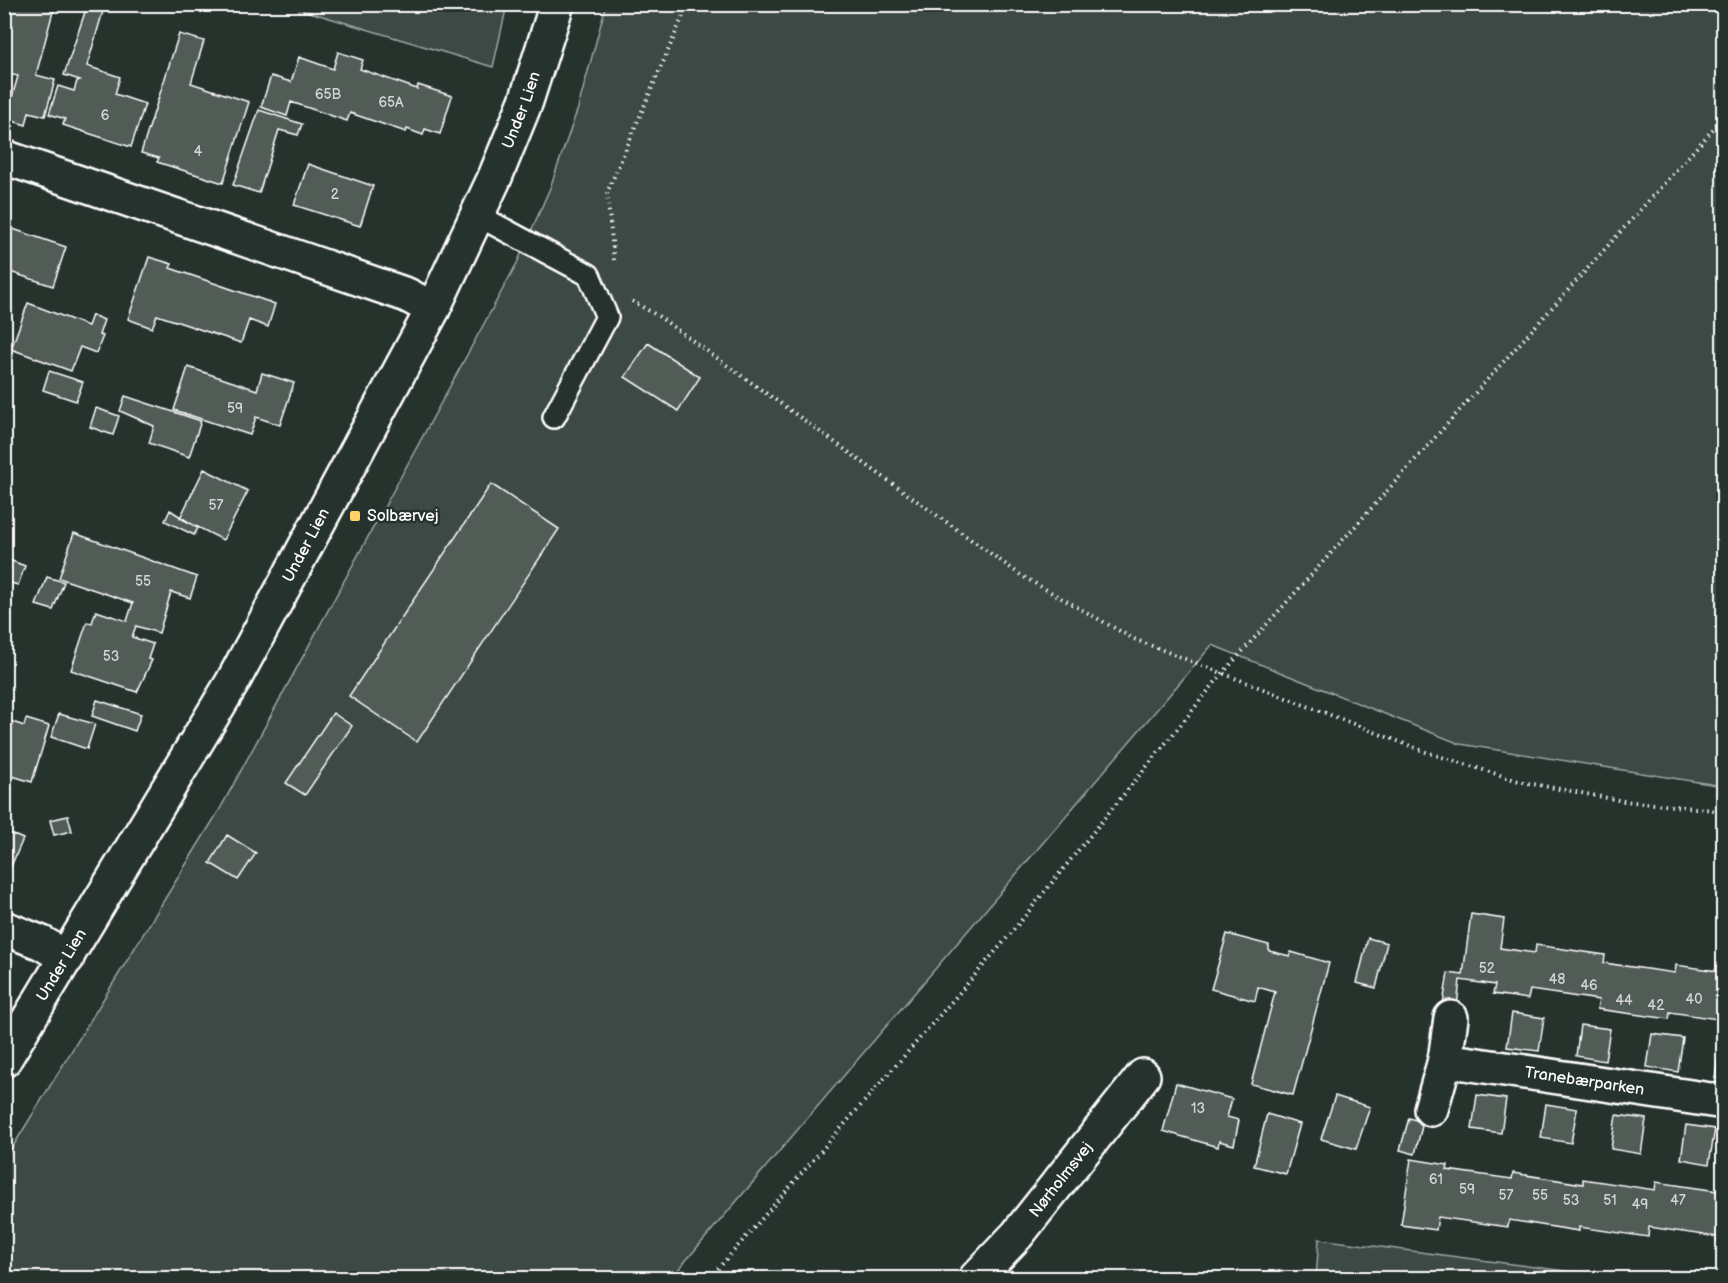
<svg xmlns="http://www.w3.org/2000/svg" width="1728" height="1283" font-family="'Balsamiq Sans',sans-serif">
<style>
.green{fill:#3e4944;stroke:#9ea4a2;stroke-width:1.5}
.building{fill:#515c57;stroke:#fff;stroke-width:1.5}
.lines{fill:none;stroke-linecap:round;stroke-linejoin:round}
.service-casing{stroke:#fff;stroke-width:26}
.minor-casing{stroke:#fff;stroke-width:38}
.tertiary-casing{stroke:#fff;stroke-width:38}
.path{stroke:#fff;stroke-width:4;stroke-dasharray:1.5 4.5;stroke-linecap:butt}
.service{stroke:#26332d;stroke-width:21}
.minor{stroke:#26332d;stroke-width:33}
.tertiary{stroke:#26332d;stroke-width:33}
.poi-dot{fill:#ffd166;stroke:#26332d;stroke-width:2}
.labels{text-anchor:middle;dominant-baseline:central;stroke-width:5;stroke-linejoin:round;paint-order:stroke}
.number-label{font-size:14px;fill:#d4d6d5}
.street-label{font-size:16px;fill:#fff;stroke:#26332d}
.poi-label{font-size:16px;fill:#fff;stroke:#26332d;text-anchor:start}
</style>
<rect width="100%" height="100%" fill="#26332d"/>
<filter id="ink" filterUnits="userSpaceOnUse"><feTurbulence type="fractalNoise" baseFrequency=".0167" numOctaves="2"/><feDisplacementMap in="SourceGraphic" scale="12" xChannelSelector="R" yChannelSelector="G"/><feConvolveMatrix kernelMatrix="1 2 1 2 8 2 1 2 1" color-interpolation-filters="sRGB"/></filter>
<g filter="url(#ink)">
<!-- green -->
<path class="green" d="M 286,5 L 507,5 L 493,67 Z
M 606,5 L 1723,5 L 1723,786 L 1460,744 L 1212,645 L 671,1278 L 5,1278 L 4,1161 L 220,809 L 517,263 L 550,188 L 578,108 Z
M 1319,1239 L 1619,1278 L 1316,1278 Z"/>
<!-- building -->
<path class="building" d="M 8,4 L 55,4 L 36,75 L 55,80 L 45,116 L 29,112 L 26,125 L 6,119 L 18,76 L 4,73 L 4,18 Z
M 87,6 L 103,11 L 87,66 L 120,77 L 115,94 L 145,104 L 131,147 L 63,125 L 65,119 L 49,114 L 58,86 L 74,91 L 77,81 L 80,80 L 64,75 Z
M 179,34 L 204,41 L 191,83 L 249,102 L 223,183 L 157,162 L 159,158 L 141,153 Z
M 338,52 L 363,60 L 360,69 L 417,89 L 418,85 L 452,96 L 440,134 L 425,129 L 423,135 L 407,129 L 406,132 L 350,113 L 347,121 L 291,102 L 287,116 L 261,107 L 271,76 L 291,82 L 299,57 L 333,69 Z
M 259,110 L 302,124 L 298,135 L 279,130 L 259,193 L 233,185 Z
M 308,164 L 373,186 L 360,226 L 294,205 Z
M 4,226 L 66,247 L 53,286 L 4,270 Z
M 149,257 L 172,264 L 170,268 L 275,304 L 268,327 L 249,320 L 241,343 L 157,315 L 152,328 L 128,319 Z
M 28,303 L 88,326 L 92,315 L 104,320 L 99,335 L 103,336 L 96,353 L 80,347 L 71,371 L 11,349 Z
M 648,343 L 700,377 L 678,411 L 625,377 Z
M 188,367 L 257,390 L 262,373 L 294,383 L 280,425 L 256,417 L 250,435 L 174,410 Z
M 49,371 L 83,382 L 76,401 L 43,390 Z
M 125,396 L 201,421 L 189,457 L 149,443 L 154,426 L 120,411 Z
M 96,408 L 119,416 L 113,435 L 90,427 Z
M 4,455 L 11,457 L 6,474 L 4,474 Z
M 204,469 L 248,491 L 223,540 L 180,518 Z
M 491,484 L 559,529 L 417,742 L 349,696 Z
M 170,510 L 198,528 L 194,535 L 165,521 Z
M 74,533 L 197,577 L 190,598 L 171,592 L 159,633 L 136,626 L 132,637 L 153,644 L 148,659 L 152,660 L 137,692 L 71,670 L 87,622 L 92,623 L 96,611 L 127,621 L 133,603 L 59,578 Z
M 4,558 L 25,566 L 18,585 L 4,581 Z
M 47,577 L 64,582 L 53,610 L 36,605 Z
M 97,700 L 141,714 L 135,731 L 92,716 Z
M 333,713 L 352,726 L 305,795 L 286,783 Z
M 59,714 L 95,724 L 87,749 L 51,737 Z
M 4,719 L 24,726 L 26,719 L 49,726 L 32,782 L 9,775 L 11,768 L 4,766 Z
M 68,816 L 72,831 L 54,835 L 50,820 Z
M 4,831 L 23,839 L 5,880 L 4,880 Z
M 227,835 L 256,853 L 238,880 L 210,863 Z
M 1471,914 L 1504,919 L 1500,948 L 1535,953 L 1536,945 L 1605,955 L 1604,963 L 1675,973 L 1676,965 L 1724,972 L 1724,1020 L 1670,1012 L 1669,1019 L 1597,1009 L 1599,1000 L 1530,990 L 1528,999 L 1493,994 L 1495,985 L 1460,980 L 1457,1006 L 1443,1004 L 1448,973 L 1463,975 Z
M 1227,934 L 1269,945 L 1269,951 L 1290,956 L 1291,952 L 1329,963 L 1293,1095 L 1251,1084 L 1275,992 L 1258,987 L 1255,1001 L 1211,989 Z
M 1368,938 L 1387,943 L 1376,988 L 1357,983 Z
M 1512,1013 L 1544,1018 L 1539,1051 L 1507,1047 Z
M 1580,1025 L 1610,1029 L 1605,1061 L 1576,1056 Z
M 1652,1034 L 1683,1038 L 1678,1072 L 1647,1067 Z
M 1720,1043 L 1724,1044 L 1724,1079 L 1715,1078 Z
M 1176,1083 L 1232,1099 L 1227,1117 L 1239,1120 L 1234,1145 L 1219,1141 L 1218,1147 L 1163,1131 Z
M 1477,1095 L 1506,1099 L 1501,1133 L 1472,1129 Z
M 1335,1096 L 1370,1107 L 1356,1149 L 1321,1139 Z
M 1546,1104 L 1577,1109 L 1571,1143 L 1541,1138 Z
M 1267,1114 L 1300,1124 L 1286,1174 L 1254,1166 Z
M 1616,1115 L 1646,1119 L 1641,1154 L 1611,1149 Z
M 1409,1118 L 1423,1122 L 1415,1154 L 1400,1150 Z
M 1686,1125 L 1715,1129 L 1709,1164 L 1681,1159 Z
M 1411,1159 L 1448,1165 L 1447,1170 L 1512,1179 L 1513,1173 L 1583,1184 L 1583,1179 L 1655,1190 L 1656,1182 L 1724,1192 L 1724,1242 L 1717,1241 L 1718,1237 L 1649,1227 L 1648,1237 L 1579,1227 L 1579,1231 L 1509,1220 L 1508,1227 L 1438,1217 L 1436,1230 L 1401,1225 Z"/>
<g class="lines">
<defs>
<path id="service" d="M 477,215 L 589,275 L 607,317 L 554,417"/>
<g id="minor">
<path d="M 4,157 L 407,295 L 433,309"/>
<path d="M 4,928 L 42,943 L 67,958"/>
<path d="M 1445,1060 L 1451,1018"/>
<path id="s1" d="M 1431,1109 L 1445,1060 L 1724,1102"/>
<path id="s2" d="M 976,1278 L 1017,1235 L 1143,1076"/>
</g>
<g id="tertiary">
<path id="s3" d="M 4,1060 L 232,683 L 433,309 L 495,177 L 526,101 L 557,4"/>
</g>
</defs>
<!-- service casing -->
<use href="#service" class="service-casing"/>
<!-- minor casing -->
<use href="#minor" class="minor-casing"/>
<!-- tertiary casing -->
<use href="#tertiary" class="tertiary-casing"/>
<!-- path -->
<path class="path" d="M 614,260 L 607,193 L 688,4
M 632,301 L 658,316 L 1022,576 L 1134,639 L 1426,752 L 1522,782 L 1624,801 L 1724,811
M 710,1278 L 1002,944 L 1222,674 L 1724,117"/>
<!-- service -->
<use href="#service" class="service"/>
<!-- minor -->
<use href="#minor" class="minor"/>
<!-- tertiary -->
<use href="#tertiary" class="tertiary"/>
</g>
</g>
<!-- markers -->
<rect class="poi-dot" x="349" y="510" width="12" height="12" rx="3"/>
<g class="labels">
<!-- number labels -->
<g class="number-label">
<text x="328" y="94">65B</text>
<text x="391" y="102">65A</text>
<text x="105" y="115">6</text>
<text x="198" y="151">4</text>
<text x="335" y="194">2</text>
<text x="235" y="408">59</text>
<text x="216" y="505">57</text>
<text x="143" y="581">55</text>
<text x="111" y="656">53</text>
<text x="1487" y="968">52</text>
<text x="1557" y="979">48</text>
<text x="1589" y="985">46</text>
<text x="1694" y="999">40</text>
<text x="1624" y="1000">44</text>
<text x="1656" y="1005">42</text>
<text x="1198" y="1108">13</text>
<text x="1436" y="1179">61</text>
<text x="1467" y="1189">59</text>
<text x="1506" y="1195">57</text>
<text x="1540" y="1195">55</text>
<text x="1571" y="1200">53</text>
<text x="1610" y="1200">51</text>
<text x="1678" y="1200">47</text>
<text x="1640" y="1204">49</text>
</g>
<!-- street labels -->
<g class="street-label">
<text stroke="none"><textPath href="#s3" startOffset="1083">Under Lien</textPath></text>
<text stroke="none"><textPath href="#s3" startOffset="597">Under Lien</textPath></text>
<text stroke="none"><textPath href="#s3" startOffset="111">Under Lien</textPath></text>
<text stroke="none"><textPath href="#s1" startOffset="192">Tranebærparken</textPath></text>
<text stroke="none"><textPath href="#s2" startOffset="130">Nørholmsvej</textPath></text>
</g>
<!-- poi labels -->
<g class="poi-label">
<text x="367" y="516">Solbærvej</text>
</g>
</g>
<!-- margin -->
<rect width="1728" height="1283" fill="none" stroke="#26332d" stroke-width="24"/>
<rect x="12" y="12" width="1704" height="1259" fill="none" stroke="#fff" stroke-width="2" filter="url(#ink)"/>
</svg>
